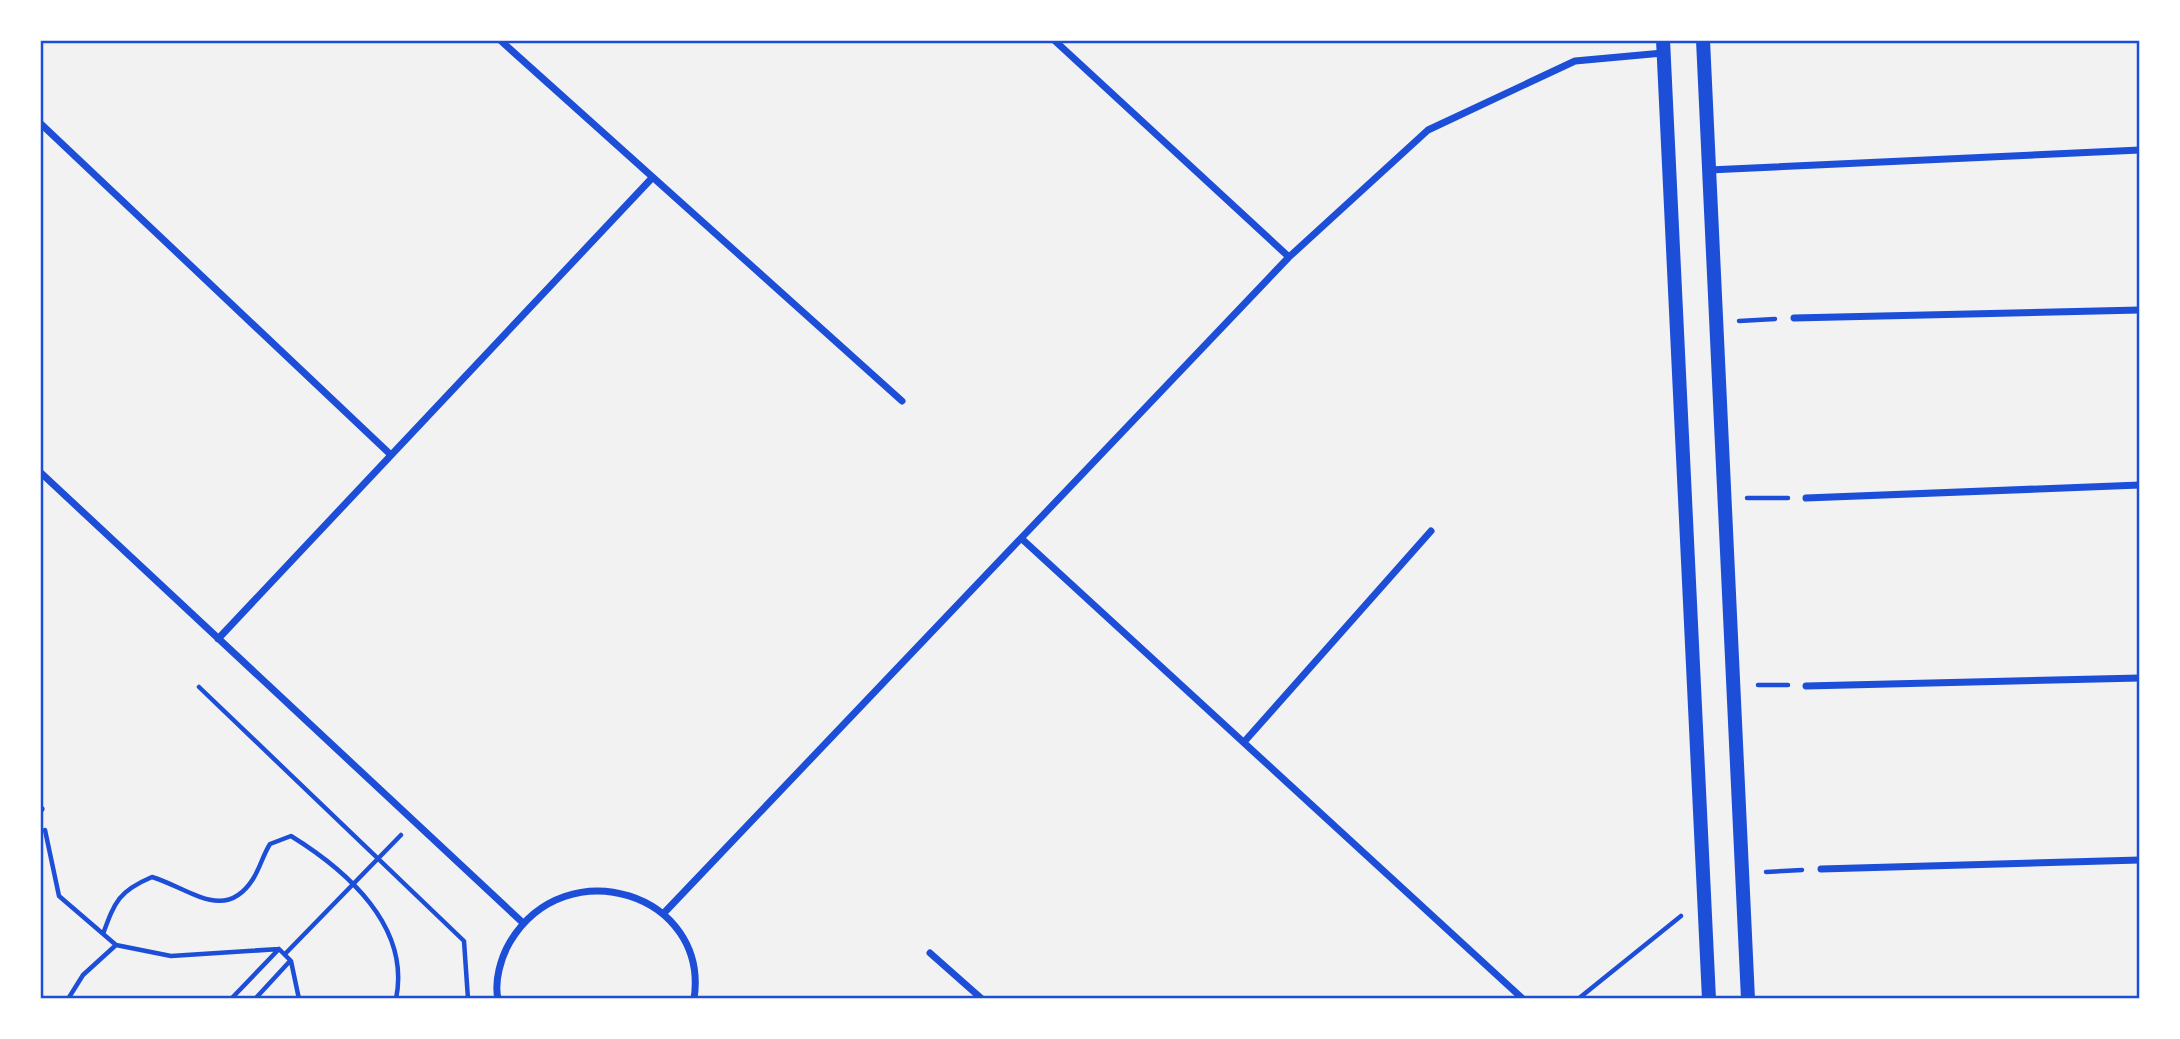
<svg xmlns="http://www.w3.org/2000/svg" width="2180" height="1039" font-family="'Open Sans',sans-serif">
<style>
.lines{fill:none;stroke-linecap:round;stroke-linejoin:round}
.path{stroke:#1d4ed8;stroke-width:4.5}
.minor{stroke:#1d4ed8;stroke-width:7}
.secondary{stroke:#1d4ed8;stroke-width:14}
.neatline{fill:none;stroke:#1d4ed8;stroke-width:2.5}
</style>
<rect width="100%" height="100%" fill="#f2f2f2"/>
<g class="lines">
<!-- path -->
<path class="path" d="M 1739,321 L 1775,319
M 1747,498 L 1788,498
M 1758,685 L 1788,685
M 199,687 L 464,941 L 468,999
M 45,830 L 59,896 L 116,945 L 171,956 L 279,949 L 291,961 L 299,999
M 1766,872 L 1802,870
M 103,934 C 115,901 119,891 152,877 C 191,889 225,923 253,879 C 260,868 263,855 270,844 L 291,836 C 346,870 411,926 396,999
M 285,954 L 401,835
M 68,999 L 83,975 L 116,945
M 231,999 L 279,949
M 255,999 L 290,961
M 1578,999 L 1681,916"/>
<!-- minor -->
<path class="minor" d="M 500,40 L 902,401
M 1054,40 L 1289,257
M 40,123 L 391,455
M 1709,170 L 2140,150
M 1794,318 L 2140,310
M 40,472 L 522,922
M 1806,498 L 2140,485
M 1022,539 L 1523,999
M 218,639 L 652,178
M 1806,686 L 2140,678
M 1244,742 L 1431,531
M 40,808 L 41,809
M 1821,869 L 2140,860
M 663,914 L 1289,257 L 1428,130 L 1575,61 L 1663,53
M 930,953 L 982,999
M 498,999 C 494,981 501,957 510,942 C 566,848 710,894 694,999"/>
<!-- secondary -->
<path class="secondary" d="M 1663,40 L 1709,999
M 1703,40 L 1748,999"/>
</g>
<!-- border -->
<rect width="2180" height="1039" fill="none" stroke="#ffffff" stroke-width="84"/>
<rect x="42" y="42" width="2096" height="955" class="neatline"/>
</svg>
